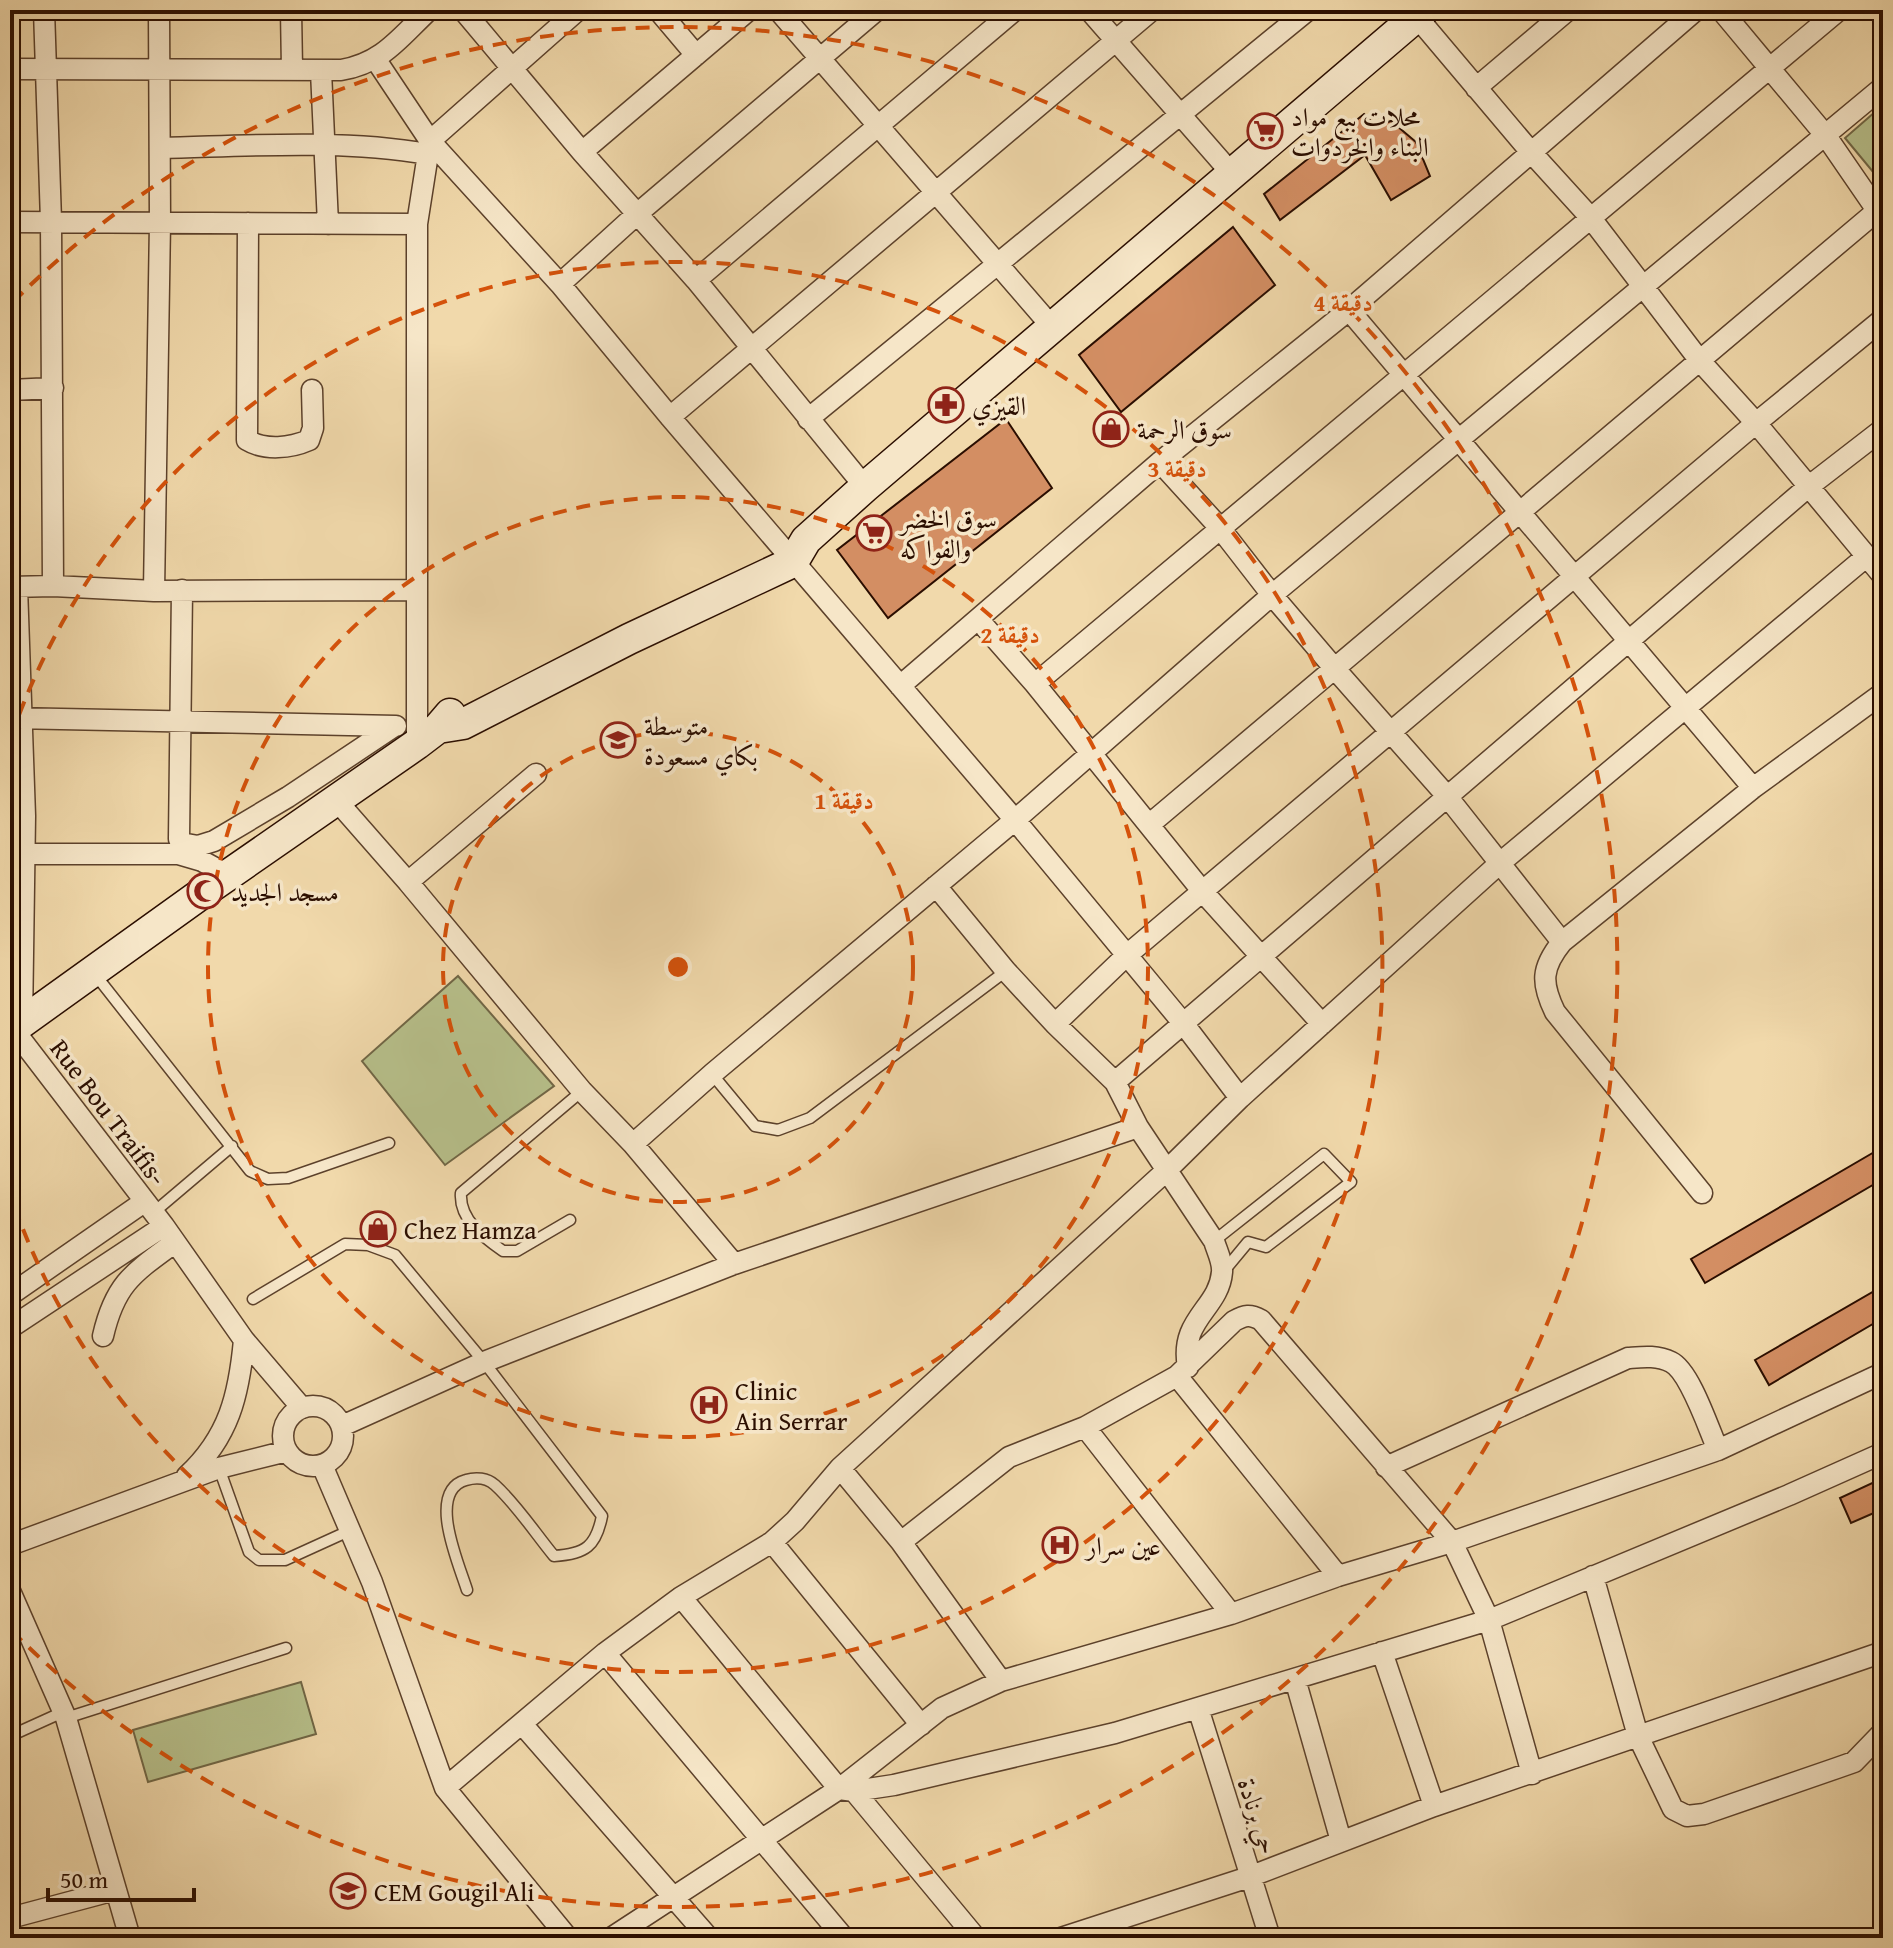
<svg xmlns="http://www.w3.org/2000/svg" width="1893" height="1948" font-family="'Gentium Book Plus',Amiri,serif">
<style>
.green{fill:#b7c08b;stroke:#716746;stroke-width:2}
.building{fill:#d38e63;stroke:#2b0e00;stroke-width:2}
.lines{fill:none;stroke-linecap:round;stroke-linejoin:round}
.lane-casing{stroke:#5c412b;stroke-width:13}
.street-casing{stroke:#5c412b;stroke-width:23}
.secondary-casing{stroke:#2b0e00;stroke-width:33}
.lane{stroke:#f6e6c8;stroke-width:10}
.street{stroke:#f6e6c8;stroke-width:20}
.secondary{stroke:#f6e6c8;stroke-width:30}
.ring{fill:none;stroke:#d5520b;stroke-width:4;stroke-dasharray:14 10}
.labels{text-anchor:middle;dominant-baseline:central;stroke-width:7;stroke-linejoin:round;paint-order:stroke}
.poi-label{font-size:26px;fill:#2b0e00;stroke:#f6e6c8;text-anchor:start}
.street-label{font-size:26px;fill:#2b0e00;stroke:#f6e6c8}
.centre{fill:#d5520b;stroke:#f6e6c8;stroke-width:4}
.ring-label{font-size:24px;text-anchor:middle;font-weight:bold;fill:#d5520b;stroke:#f6e6c8;stroke-width:7;stroke-linejoin:round;paint-order:stroke}
</style>
<rect width="100%" height="100%" fill="#f1d9ab"/>
<filter id="stains"><feTurbulence type="fractalNoise" baseFrequency=".0025" numOctaves="4"/><feColorMatrix values="0 0 0 0 .2 0 0 0 0 .09 0 0 0 0 .02 0 0 0 .5 -.17"/></filter>
<radialGradient id="worn" r=".72"><stop offset=".6" stop-color="#630" stop-opacity="0"/><stop offset="1" stop-color="#630" stop-opacity=".3"/></radialGradient>
<!-- green -->
<path class="green" d="M 1883,105 L 1883,184 L 1845,138 Z
M 458,976 L 554,1086 L 445,1165 L 362,1061 Z
M 301,1682 L 316,1734 L 148,1782 L 133,1730 Z"/>
<!-- building -->
<path class="building" d="M 1364,114 L 1376,126 L 1391,121 L 1416,142 L 1430,176 L 1391,200 L 1365,155 L 1280,220 L 1264,194 Z
M 1233,227 L 1275,285 L 1121,412 L 1079,355 Z
M 1006,419 L 1052,488 L 888,618 L 837,550 Z
M 1876,1151 L 1883,1162 L 1883,1179 L 1705,1283 L 1691,1259 Z
M 1883,1286 L 1883,1318 L 1769,1385 L 1755,1360 Z
M 1883,1478 L 1883,1509 L 1851,1523 L 1840,1498 Z"/>
<g class="lines">
<defs>
<path id="lane" d="M 94,973 L 250,1171 L 268,1179 L 288,1178 L 389,1143
M 712,1074 L 755,1126 L 778,1130 L 810,1118 L 1006,971
M 153,1213 L 232,1146
M 570,1220 L 517,1251 L 503,1251 C 483,1237 459,1219 461,1193 L 582,1091
M 1214,1241 L 1324,1154 L 1351,1182 L 1266,1247 L 1248,1242 L 1224,1271
M 253,1299 L 345,1244 L 368,1245 L 395,1255 L 484,1362 L 602,1516 C 596,1546 586,1554 554,1556 C 535,1533 517,1505 495,1485 C 487,1478 476,1477 466,1480 C 426,1491 459,1564 467,1590
M 219,1468 L 249,1552 L 259,1560 L 285,1560 L 351,1530
M 66,1718 L 286,1648
M 10,1736 L 63,1712"/>
<path id="street" d="M 44,10 L 51,221 L 53,586
M 291,10 L 292,69
M 463,10 L 582,152 L 696,280 L 865,487
M 658,10 L 696,55
M 778,10 L 1053,328
M 1089,10 L 1233,175
M 1411,10 L 1530,151 L 1590,217 L 1700,361 L 1756,423 L 1883,576
M 1721,10 L 1826,136 L 1883,219
M 376,60 L 430,141 L 560,284 L 670,417 L 1015,820 L 1183,1023 L 1240,1098
M 10,69 L 341,70 C 383,63 400,37 429,10
M 321,71 L 328,224
M 1476,88 L 1568,10
M 160,148 C 249,146 339,139 428,154
M 582,152 L 749,10
M 10,222 L 417,224
M 248,223 L 247,440 C 265,451 291,448 309,440 L 313,428 L 312,390
M 696,280 L 1015,10
M 560,284 L 637,214 L 877,10
M 1349,310 L 1753,788
M 10,390 L 53,388
M 670,417 L 1152,10
M 808,419 L 1308,10
M 1160,462 L 1220,528 L 1272,595 L 1335,669 L 1446,795 L 1562,942
M 10,587 L 53,586 L 154,591 L 417,590
M 17,587 L 25,816 L 22,1022
M 182,590 L 179,839 L 181,843 L 198,846 L 214,841 L 288,797 L 393,727
M 154,591 L 160,223 L 159,10
M 978,619 L 1035,684 L 1203,892 L 1322,1024
M 1035,684 L 1839,10
M 900,686 L 1160,462 L 1349,310 L 1696,10
M 12,718 L 396,726
M 417,744 L 417,224 L 430,141 L 578,10
M 337,801 L 408,882 L 582,1091 L 633,1144 L 734,1264
M 1150,824 L 1877,211
M 10,854 L 178,854 L 202,861 L 228,875
M 408,882 L 536,774
M 936,886 L 1006,971 L 1055,1024 L 1115,1082 L 1138,1127
M 1055,1024 L 1127,955 L 1756,423 L 1883,319
M 10,1025 L 164,1226 L 244,1340 L 302,1408
M 1115,1082 L 1808,487 L 1883,429
M 633,1144 L 712,1074 L 1015,820 L 1272,595 L 1883,87
M 1702,1193 L 1555,1012 C 1541,983 1541,968 1562,942 L 1753,788 L 1883,693
M 10,1295 L 144,1202
M 10,1328 L 164,1226
M 103,1336 C 115,1284 133,1273 174,1243
M 1177,1376 L 1338,1576
M283 1436a30 30 0 1 1 60 0a30 30 0 1 1-60 0Z
M 342,1426 L 484,1362 L 734,1264 L 1138,1127 L 1214,1241 C 1217,1251 1223,1262 1222,1272 C 1219,1309 1179,1319 1188,1367
M 1085,1427 L 1231,1614
M 322,1465 L 372,1582 L 445,1788 L 568,1938
M 1386,1467 L 1628,1358 C 1642,1357 1657,1355 1671,1362 C 1690,1371 1709,1430 1718,1450
M 840,1468 L 901,1542 L 1009,1457 L 1085,1427 L 1177,1376 L 1234,1321 C 1245,1315 1250,1314 1261,1320 L 1452,1542 L 1489,1620 L 1532,1774
M 187,1476 C 229,1437 239,1395 244,1340
M 772,1542 L 921,1725
M 901,1542 L 1001,1681
M 10,1545 L 219,1468 L 287,1451
M 1593,1576 L 1638,1736 L 1673,1809 L 1687,1816 L 1704,1814 L 1837,1768 L 1854,1762 L 1883,1732
M 10,1591 L 66,1718 L 130,1938
M 681,1597 L 839,1789 L 854,1791 L 976,1938
M 1382,1652 L 1434,1806
M 605,1653 L 844,1938
M 1295,1679 L 1341,1841
M 1198,1708 L 1270,1938
M 522,1724 L 709,1938
M 445,1788 L 605,1653 L 681,1597 L 772,1542 L 795,1521 L 840,1468 L 1166,1171 L 1240,1098 L 1500,863 L 1867,556
M 854,1791 L 894,1785 L 1115,1733 L 1489,1620 L 1789,1495 L 1883,1453
M 10,1918 L 115,1890
M 611,1938 L 839,1789 L 942,1708 L 1001,1681 L 1231,1614 L 1338,1576 L 1452,1542 L 1718,1450 L 1883,1373
M 1061,1938 L 1249,1877 L 1434,1806 L 1883,1652"/>
<path id="secondary" d="M 438,728 L 463,724 L 629,639 L 793,562 L 806,540 L 865,487 L 1424,10
M 10,1031 L 205,891 L 417,744 L 438,728 L 450,714"/>
</defs>
<!-- lane casing -->
<use href="#lane" class="lane-casing"/>
<!-- street casing -->
<use href="#street" class="street-casing"/>
<!-- secondary casing -->
<use href="#secondary" class="secondary-casing"/>
<!-- lane -->
<use href="#lane" class="lane"/>
<!-- street -->
<use href="#street" class="street"/>
<!-- secondary -->
<use href="#secondary" class="secondary"/>
</g>
<!-- distance rings -->
<g class="ring">
<circle cx="678" cy="967" r="235"/>
<circle cx="678" cy="967" r="470"/>
<path d="M11 737A705 705 0 1 1 11 1197"/>
<path d="M13 302A940 940 0 1 1 13 1632"/>
</g>
<!-- icons -->
<defs>
<symbol id="supermarket-ring" viewBox="-11 -11 22 22"><circle r="9.5" fill="#f6e6c8" stroke="#8f2418" stroke-width="1.5"/><path d="M-6-5.5h2.5l.6 2H6L4.5 2H-2.5L-4.4-4H-6ZM-1.5 3.2a1.3 1.3 0 1 0 .1 0ZM3 3.2a1.3 1.3 0 1 0 .1 0Z" fill="#8f2418"/></symbol>
<symbol id="pharmacy-ring" viewBox="-11 -11 22 22"><circle r="9.5" fill="#f6e6c8" stroke="#8f2418" stroke-width="1.5"/><path d="M-2-6h4v4h4v4h-4v4h-4v-4h-4v-4h4Z" fill="#8f2418"/></symbol>
<symbol id="shop-ring" viewBox="-11 -11 22 22"><circle r="9.5" fill="#f6e6c8" stroke="#8f2418" stroke-width="1.5"/><path d="M-5-2.5h2.3a2.7 3.5 0 0 1 5.4 0H5L5.5 6h-11ZM-1.5-2.5h3a1.5 2.3 0 0 0-3 0Z" fill="#8f2418"/></symbol>
<symbol id="school-ring" viewBox="-11 -11 22 22"><circle r="9.5" fill="#f6e6c8" stroke="#8f2418" stroke-width="1.5"/><path d="M0-5L7-2L0 1L-7-2ZM-4 1L0 2.5L4 1V4Q0 6-4 4Z" fill="#8f2418"/></symbol>
<symbol id="mosque-ring" viewBox="-11 -11 22 22"><circle r="9.5" fill="#f6e6c8" stroke="#8f2418" stroke-width="1.5"/><path d="M3.5-4.9A6 6 0 1 0 3.5 4.9A5 5 0 1 1 3.5-4.9Z" fill="#8f2418"/></symbol>
<symbol id="hospital-ring" viewBox="-11 -11 22 22"><circle r="9.5" fill="#f6e6c8" stroke="#8f2418" stroke-width="1.5"/><path d="M-5-5h3v3.5h4V-5h3V5h-3V1.5h-4V5h-3Z" fill="#8f2418"/></symbol>
</defs>
<g fill-rule="evenodd">
<use href="#supermarket-ring" x="1245" y="111" width="40" height="40"/>
<use href="#pharmacy-ring" x="926" y="385" width="40" height="40"/>
<use href="#shop-ring" x="1091" y="409" width="40" height="40"/>
<use href="#supermarket-ring" x="854" y="513" width="40" height="40"/>
<use href="#school-ring" x="598" y="720" width="40" height="40"/>
<use href="#mosque-ring" x="185" y="871" width="40" height="40"/>
<use href="#shop-ring" x="358" y="1209" width="40" height="40"/>
<use href="#hospital-ring" x="689" y="1385" width="40" height="40"/>
<use href="#hospital-ring" x="1040" y="1525" width="40" height="40"/>
<use href="#school-ring" x="328" y="1871" width="40" height="40"/>
</g>
<g class="labels">
<!-- poi labels -->
<g class="poi-label">
<text x="1291" y="116">محلات ببع مواد<tspan x="1291" dy="30">البناء والخردوات</tspan></text>
<text x="972" y="405">القيزي</text>
<text x="1137" y="429">سوق الرحمة</text>
<text x="900" y="518">سوق الخضر<tspan x="900" dy="30">والفواكه</tspan></text>
<text x="644" y="725">متوسطة<tspan x="644" dy="30">بكاي مسعودة</tspan></text>
<text x="231" y="891">مسجد الجديد</text>
<text x="404" y="1229">Chez Hamza</text>
<text x="735" y="1390">Clinic<tspan x="735" dy="30">Ain Serrar</tspan></text>
<text x="1086" y="1545">عين سرار</text>
<text x="374" y="1891">CEM Gougil Ali</text>
</g>
<!-- street labels -->
<g class="street-label">
<text transform="translate(109 1112) rotate(53)">Rue Bou Traifis-</text>
<text transform="translate(1258 1816) rotate(73)">حي برنادة</text>
</g>
</g>
<circle cx="678" cy="967" r="12" class="centre"/>
<g class="ring-label">
<text x="1343" y="311">4 دقيقة</text>
<text x="1177" y="477">3 دقيقة</text>
<text x="1010" y="643">2 دقيقة</text>
<text x="844" y="809">1 دقيقة</text>
</g>
<!-- margin -->
<rect width="1893" height="1948" fill="none" stroke="#f1d9ab" stroke-width="40"/>
<rect x="12" y="12" width="1869" height="1924" fill="none" stroke="#2b0e00" stroke-width="4"/>
<rect x="20" y="20" width="1853" height="1908" fill="none" stroke="#2b0e00" stroke-width="2"/>
<!-- scale -->
<path d="M48 1888v12h146v-12" fill="none" stroke="#2b0e00" stroke-width="4"/>
<text x="60" y="1888" font-size="24" fill="#2b0e00" stroke="#f6e6c8" stroke-width="6" paint-order="stroke">50 m</text>
<rect width="100%" height="100%" filter="url(#stains)"/>
<rect width="100%" height="100%" fill="url(#worn)"/>
</svg>
